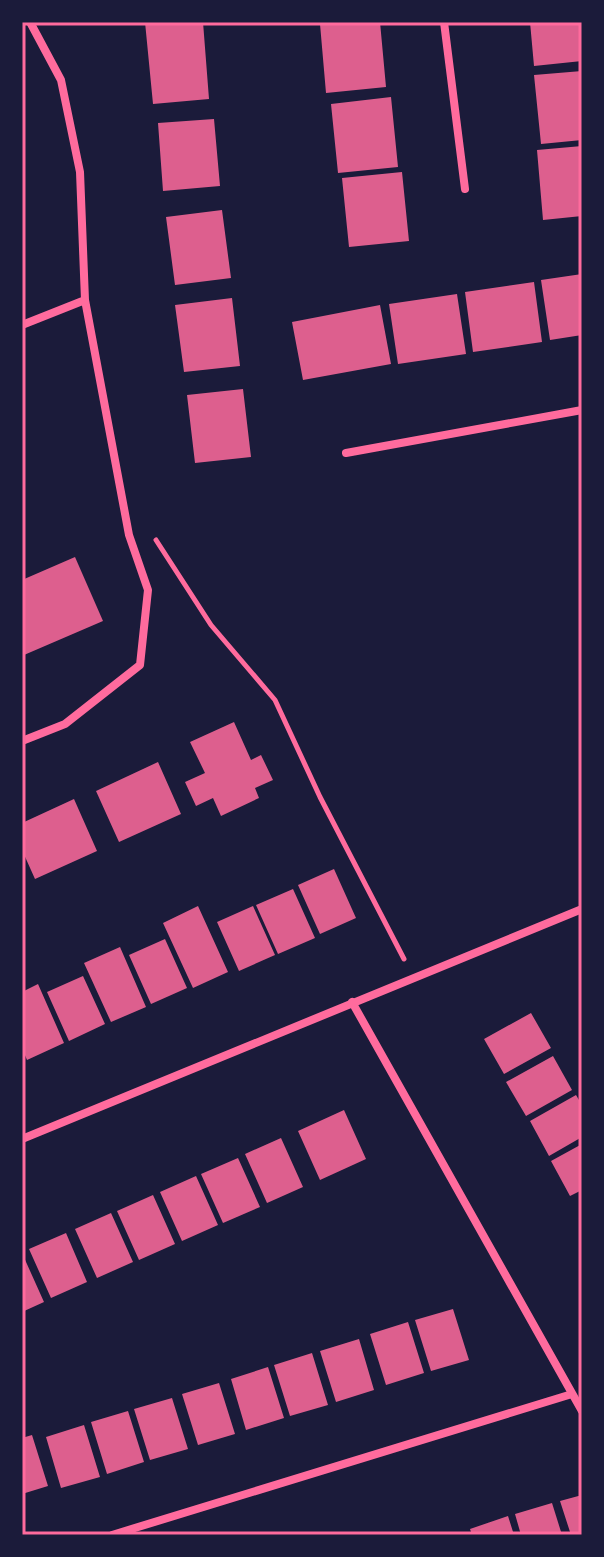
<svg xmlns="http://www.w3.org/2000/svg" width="604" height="1557" font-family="'Asap Condensed',sans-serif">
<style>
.building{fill:#dd5f8e}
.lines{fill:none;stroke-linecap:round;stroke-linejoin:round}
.path{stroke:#ff6b9d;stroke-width:5}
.minor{stroke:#ff6b9d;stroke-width:8}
.neatline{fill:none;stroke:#ff6b9d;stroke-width:3}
</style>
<rect width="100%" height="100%" fill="#1b1b3a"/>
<!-- building -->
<path class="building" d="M 145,22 L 203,22 L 209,99 L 153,104 Z
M 338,22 L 380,22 L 386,87 L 326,93 L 320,24 Z
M 530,22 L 582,22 L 582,61 L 534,66 Z
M 582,71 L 582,140 L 541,144 L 534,75 Z
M 391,97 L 398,167 L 338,173 L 331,104 Z
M 214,119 L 220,186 L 163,191 L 158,123 Z
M 582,146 L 582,216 L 543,220 L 537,150 Z
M 402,172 L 409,241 L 349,247 L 342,178 Z
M 222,210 L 231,278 L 175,285 L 166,217 Z
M 582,274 L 582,335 L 550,340 L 541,280 Z
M 534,282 L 542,342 L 473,352 L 465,292 Z
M 457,294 L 466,354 L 398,364 L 389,304 Z
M 232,298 L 240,366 L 184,372 L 175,305 Z
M 380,305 L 391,364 L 303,380 L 292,322 Z
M 243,389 L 251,457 L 195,463 L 187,395 Z
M 75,557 L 103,621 L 24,655 L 22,580 Z
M 234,722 L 251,760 L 261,755 L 273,780 L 255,788 L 259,798 L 221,816 L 213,798 L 196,806 L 185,782 L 205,773 L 190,742 Z
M 158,762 L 181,814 L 119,842 L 96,791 Z
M 74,799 L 97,851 L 35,879 L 22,850 L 22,823 Z
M 334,869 L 356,918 L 320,934 L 298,885 Z
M 293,889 L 315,938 L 278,954 L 256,905 Z
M 198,906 L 228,972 L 193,988 L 163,923 Z
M 253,906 L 275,955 L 239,971 L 217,922 Z
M 165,939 L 187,988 L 151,1004 L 129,955 Z
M 120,947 L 146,1007 L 111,1022 L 84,963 Z
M 83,976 L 105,1024 L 69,1041 L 47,992 Z
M 38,984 L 64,1043 L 27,1060 L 22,1048 L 22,992 Z
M 531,1013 L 551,1048 L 504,1074 L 484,1039 Z
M 553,1056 L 572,1090 L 526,1116 L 506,1082 Z
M 576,1095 L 582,1105 L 582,1137 L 549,1156 L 530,1121 Z
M 344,1110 L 366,1159 L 320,1180 L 298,1131 Z
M 281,1138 L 303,1187 L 267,1203 L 245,1154 Z
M 582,1144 L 582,1190 L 570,1196 L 551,1161 Z
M 238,1158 L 260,1207 L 223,1223 L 201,1174 Z
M 196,1176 L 218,1225 L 182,1241 L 160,1192 Z
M 153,1195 L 175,1244 L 139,1260 L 117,1211 Z
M 111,1213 L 133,1262 L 97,1278 L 75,1229 Z
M 66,1233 L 87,1282 L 51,1298 L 29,1249 Z
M 22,1253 L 44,1302 L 22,1312 Z
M 453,1309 L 469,1360 L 431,1371 L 415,1320 Z
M 408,1322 L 424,1373 L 386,1385 L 370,1334 Z
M 359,1339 L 374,1390 L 336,1402 L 320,1351 Z
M 312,1353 L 328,1405 L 290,1416 L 274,1365 Z
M 268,1367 L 284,1418 L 246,1430 L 231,1379 Z
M 219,1383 L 235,1434 L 198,1445 L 182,1394 Z
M 172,1398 L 188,1449 L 150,1460 L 134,1409 Z
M 128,1411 L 144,1462 L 107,1474 L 91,1422 Z
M 84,1425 L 100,1477 L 61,1488 L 46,1437 Z
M 32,1435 L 48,1486 L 22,1494 L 22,1438 Z
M 582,1495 L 582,1535 L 571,1535 L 560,1501 Z
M 552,1503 L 562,1535 L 521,1535 L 515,1514 Z
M 508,1516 L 514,1535 L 472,1535 L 470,1529 Z"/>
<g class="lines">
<!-- path -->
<path class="path" d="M 156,540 L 211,625 L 275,700 L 320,797 L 404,959"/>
<!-- minor -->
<path class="minor" d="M 444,22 L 465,189
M 22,325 L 85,300
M 346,453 L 582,410
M 22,741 L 65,724 L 140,665 L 148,590 L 129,535 L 85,300 L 80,172 L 61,80 L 30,22
M 352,1002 L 582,1411
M 22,1139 L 582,909
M 112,1535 L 572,1394"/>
</g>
<!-- border -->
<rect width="604" height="1557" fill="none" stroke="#1b1b3a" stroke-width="48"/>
<rect x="24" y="24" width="556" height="1509" class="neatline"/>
</svg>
